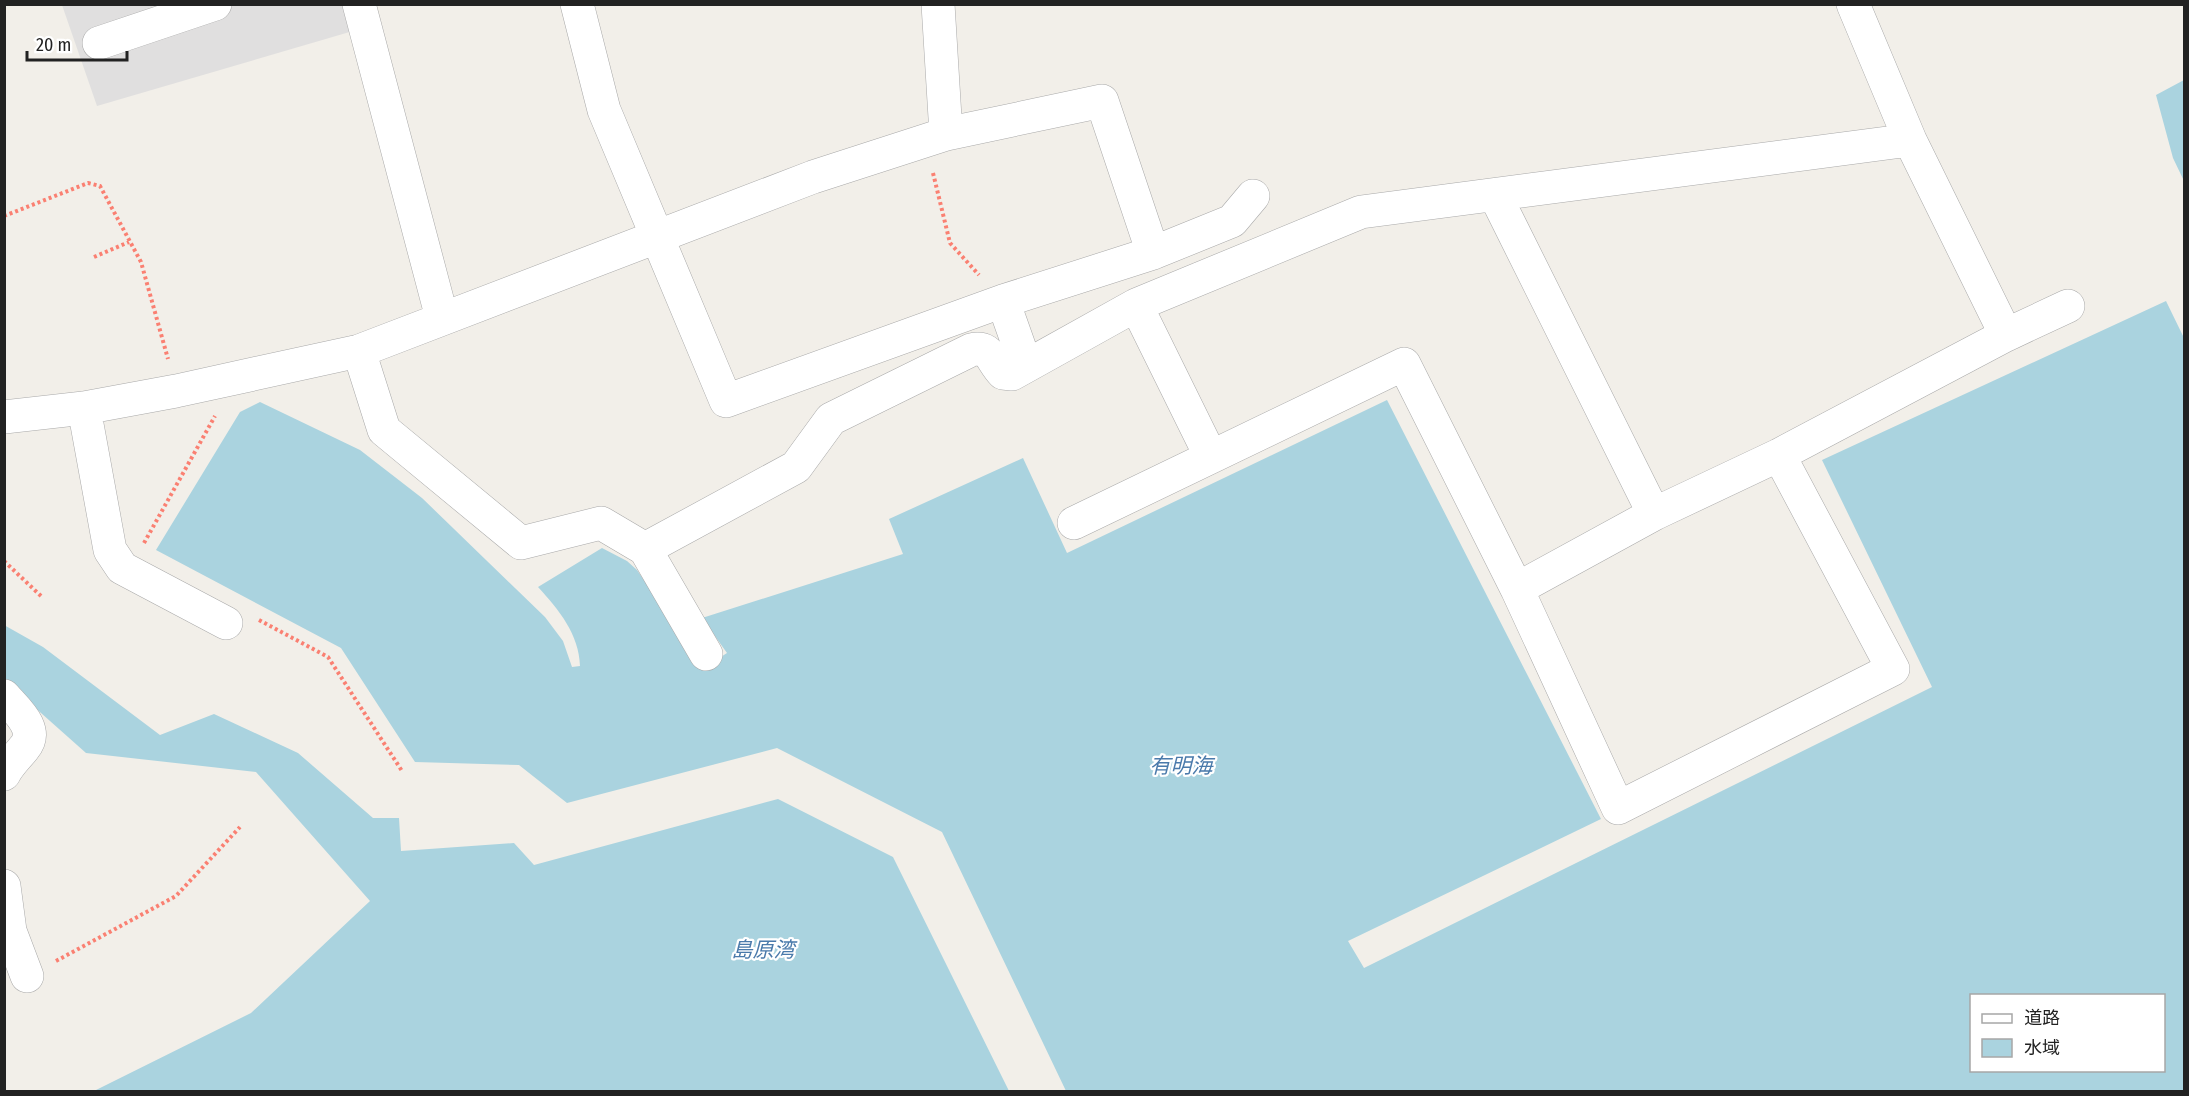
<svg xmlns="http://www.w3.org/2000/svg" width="2189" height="1096" font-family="'Fira Sans Condensed','Noto Sans JP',sans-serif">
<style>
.residential{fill:#e0dfdf}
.water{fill:#aad3df;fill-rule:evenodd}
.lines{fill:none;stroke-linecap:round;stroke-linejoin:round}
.minor-casing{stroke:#a9a9a9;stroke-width:34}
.path{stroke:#fa8072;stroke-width:4;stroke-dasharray:3 3;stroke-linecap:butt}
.minor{stroke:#fff;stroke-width:33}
.labels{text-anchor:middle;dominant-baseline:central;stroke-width:4.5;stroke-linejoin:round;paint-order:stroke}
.water-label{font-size:21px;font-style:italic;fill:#4a7aab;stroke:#fff}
</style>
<rect width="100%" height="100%" fill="#f2efe9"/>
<!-- residential -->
<path class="residential" d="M 62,5 L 346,5 L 353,31 L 97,106 Z"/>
<!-- water -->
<path class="water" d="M 2184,80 L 2184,181 L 2173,158 L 2156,95 Z
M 2166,301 L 2184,338 L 2184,1091 L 1066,1091 L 942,832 L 777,748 L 567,803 L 519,765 L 415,762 L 341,648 L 156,550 L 240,412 L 260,402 L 360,450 L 422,498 L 545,617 L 563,641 L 572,667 L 580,666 C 579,634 559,610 538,587 L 602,548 L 627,561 L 637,570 L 704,668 L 727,653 L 702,618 L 903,554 L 889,519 L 1023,458 L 1067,553 L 1387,400 L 1601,819 L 1348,941 L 1364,968 L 1932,687 L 1822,460 ZM 1972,996 L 2164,996 L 2164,1070 L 1972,1070 Z
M 4,625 L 43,647 L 160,735 L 214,714 L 298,753 L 373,818 L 399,818 L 401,851 L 514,843 L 534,865 L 778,799 L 893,857 L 1009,1091 L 94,1091 L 251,1013 L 370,901 L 256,772 L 86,753 L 5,681 Z"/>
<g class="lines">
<defs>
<path id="minor" d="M 359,4 L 442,318
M 577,4 L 604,110 L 726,401 L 1003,301 L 1153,253 L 1232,221 L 1253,196
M 938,4 L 946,134
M 99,43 L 215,4
M 1910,140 L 2006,335
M 1495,195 L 1654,514
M 1003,301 L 1026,366
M 1136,305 L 1211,457
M 359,351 L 384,430 L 521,543 L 601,523 L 645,549 L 796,467 L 831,419 L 971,350 C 991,345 991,361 1003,373 L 1012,374 L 1136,305 L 1361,212 L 1910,140 L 1853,4
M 84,408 L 110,550 L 122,568 L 226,623
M 4,417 L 84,408 L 176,391 L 359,351 L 813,177 L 946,134 L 1102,101 L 1153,253
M 1074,523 L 1404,364 L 1517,589 L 1618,808 L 1893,669 L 1779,455
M 645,549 L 706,654
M 1517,589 L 1654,514 L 1779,455 L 2006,335 L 2068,306
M 4,696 C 16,710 40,729 24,748 C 17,757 9,764 4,774
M 4,886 L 10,931 L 27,976"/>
</defs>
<!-- minor casing -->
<use href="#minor" class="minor-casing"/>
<!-- path -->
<path class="path" d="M 933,173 L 950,243 L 979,275
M 4,216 L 88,183 L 100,186 L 141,262 L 168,359
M 94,257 L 129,242
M 144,543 L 215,416
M 4,561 L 42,597
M 259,620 L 328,657 L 402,771
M 56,961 L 176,896 L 240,827"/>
<!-- minor -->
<use href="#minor" class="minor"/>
</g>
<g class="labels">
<!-- water labels -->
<g class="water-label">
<text x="1181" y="766">有明海</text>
<text x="763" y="950">島原湾</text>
</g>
</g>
<!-- border -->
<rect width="2189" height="1096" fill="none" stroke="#222222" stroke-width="12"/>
<!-- legend -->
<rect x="1970" y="994" width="195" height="78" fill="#ffffff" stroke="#a7a7a7" stroke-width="1.5"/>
<rect x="1982" y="1014" width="30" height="9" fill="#ffffff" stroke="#a7a7a7" stroke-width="1.5"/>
<text x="2024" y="1024" font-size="18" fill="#222222">道路</text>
<rect x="1982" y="1039" width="30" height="18" fill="#aad3df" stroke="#a7a7a7" stroke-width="1.5"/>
<text x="2024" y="1054" font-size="18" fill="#222222">水域</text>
<!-- scale -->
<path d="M27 51v9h100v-9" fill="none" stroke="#222222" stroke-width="3"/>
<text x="36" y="51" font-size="18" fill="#222222" stroke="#ffffff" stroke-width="4.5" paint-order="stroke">20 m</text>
</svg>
